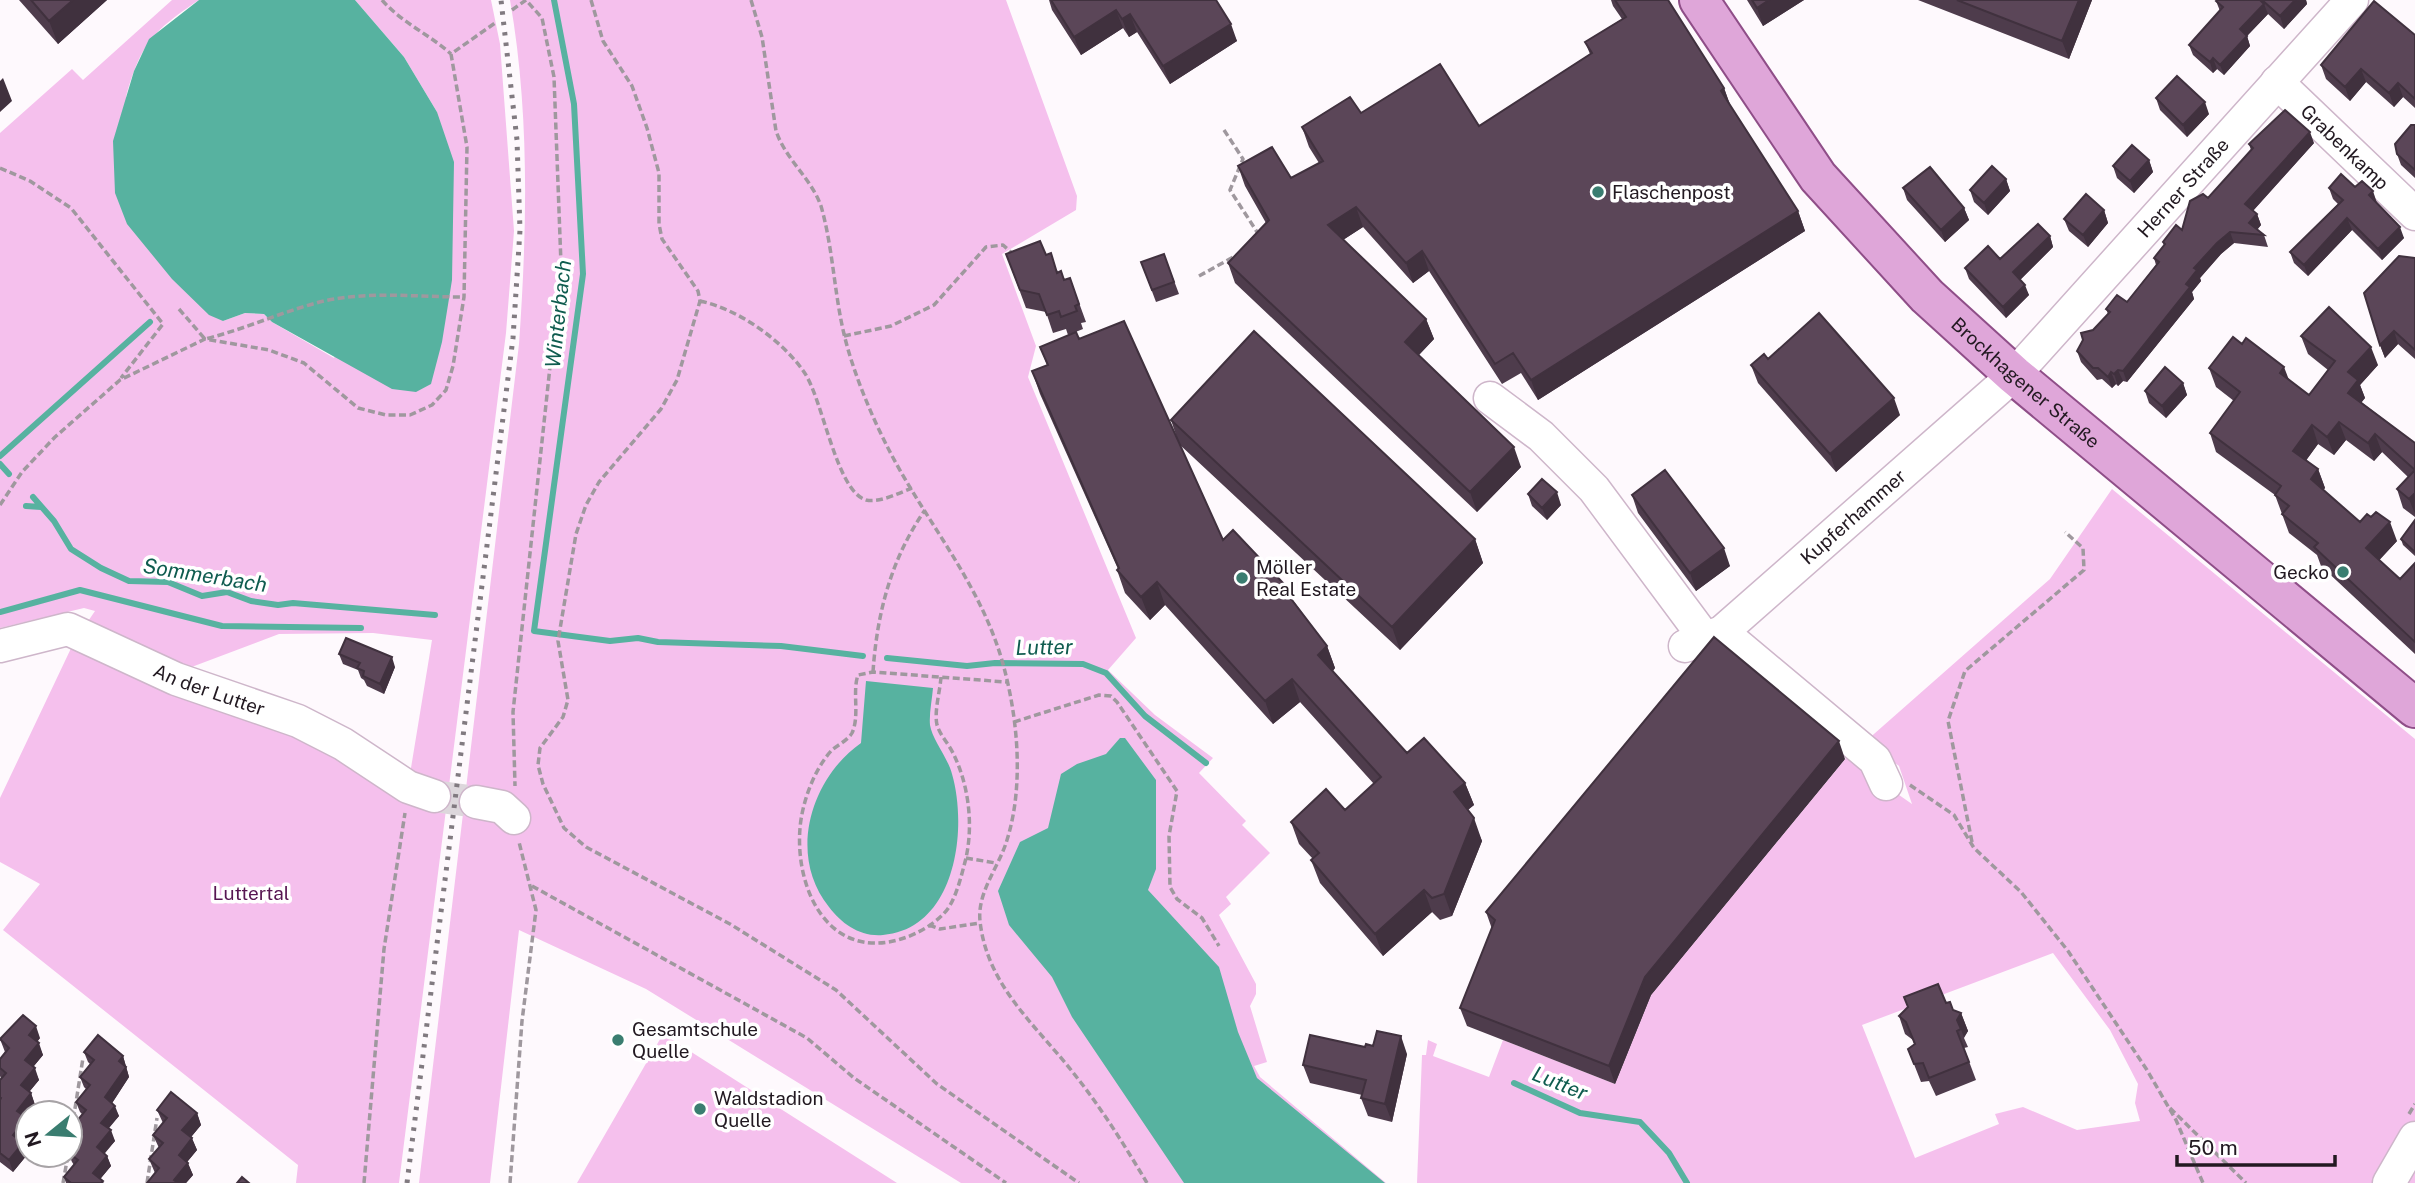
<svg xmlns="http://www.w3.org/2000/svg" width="2415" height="1183" font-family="'Public Sans',sans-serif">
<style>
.green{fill:#f5c0ed;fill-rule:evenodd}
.water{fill:#57b2a0}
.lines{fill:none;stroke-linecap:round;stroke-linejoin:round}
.stream{stroke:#57b2a0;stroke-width:6}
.minor-tunnel{stroke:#ddd7dc;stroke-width:32;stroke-dasharray:32 16;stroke-linecap:butt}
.minor-casing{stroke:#ceb6ca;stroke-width:35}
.major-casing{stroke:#8f4e88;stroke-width:42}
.path{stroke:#9f989e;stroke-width:3.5;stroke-dasharray:7 3.5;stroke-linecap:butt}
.minor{stroke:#fff;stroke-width:32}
.major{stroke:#dfa6d9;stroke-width:38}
.rail{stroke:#817a80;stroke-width:5;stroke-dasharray:3.5 7;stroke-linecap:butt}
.wall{fill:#4e3c4c}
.shaded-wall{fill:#40313e}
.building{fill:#5b4658;stroke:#40313e;stroke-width:2}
.poi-dot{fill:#3a7d70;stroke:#fff;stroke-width:2.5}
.labels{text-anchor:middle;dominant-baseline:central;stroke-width:7;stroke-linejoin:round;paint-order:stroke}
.street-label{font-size:19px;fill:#221921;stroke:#fff}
.poi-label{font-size:19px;fill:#221921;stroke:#fff;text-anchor:start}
.park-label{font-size:19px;fill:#571652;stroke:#fff}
.water-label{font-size:21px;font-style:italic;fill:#0f5c4f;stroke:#fff}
</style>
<rect width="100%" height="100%" fill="#fef9fd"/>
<!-- green -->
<path class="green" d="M 172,0 L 199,0 C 153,31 141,43 126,97 L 223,321 L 245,313 L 264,314 L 272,322 L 334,358 L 437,112 L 404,57 L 355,0 L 491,0 L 500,44 L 514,231 L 506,333 L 399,1183 L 296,1183 L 298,1165 L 3,930 L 40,884 L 0,862 L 0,798 L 74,642 L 95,611 L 84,608 L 0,628 L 0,133 L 72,69 L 83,80 ZM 373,633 L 432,640 L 410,774 L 181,671 L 279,634 Z
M 510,0 L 1006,0 L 1077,196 L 1076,210 L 1002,254 L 1036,346 L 1028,377 L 1136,638 L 1108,670 L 1155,715 L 1213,758 L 1199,773 L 1246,821 L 1242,825 L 1270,853 L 1226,897 L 1231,904 L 1219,915 L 1256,984 L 1256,994 L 1250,1006 L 1267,1062 L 1254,1066 L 1260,1077 L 1386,1183 L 961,1183 L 646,989 L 519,930 L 490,1183 L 419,1183 L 519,344 C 527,230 530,114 510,0 Z
M 2112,489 L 2415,739 L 2415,1183 L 1417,1183 L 1422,1055 L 1426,1055 L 1428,1040 L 1437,1044 L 1433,1056 L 1489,1077 L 1503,1040 L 1615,1084 L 1651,995 L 1846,758 L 1912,804 L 1899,766 L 1866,741 L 2050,579 ZM 2053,953 L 2110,1030 L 2138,1084 L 2135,1103 L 2140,1121 L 2077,1130 L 2023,1107 L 1995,1114 L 1999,1124 L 1915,1158 L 1862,1025 Z
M 663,1034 L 897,1183 L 577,1183 Z"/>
<!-- water -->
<path class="water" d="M 199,0 L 355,0 L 404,57 L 437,112 L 454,162 L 452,280 L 442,342 L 431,384 L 416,392 L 392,389 L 272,322 L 264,314 L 245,313 L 223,321 L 209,315 L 172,279 L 127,224 L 115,193 L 113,141 L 134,71 L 149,39 Z
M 866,681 L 933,688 C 932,700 929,714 930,725 C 932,739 948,758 952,774 C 968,829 956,929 883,935 C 860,937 842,924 829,907 C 787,855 811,778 861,743 Z
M 1120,738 L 1125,738 L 1156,780 L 1156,869 L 1148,890 L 1219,967 L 1238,1032 L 1257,1078 L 1385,1183 L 1184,1183 L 1072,1017 L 1052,977 L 1009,925 L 998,891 L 1020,842 L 1048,828 L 1061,774 L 1077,764 L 1106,754 Z"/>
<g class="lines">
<!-- stream -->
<path class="stream" d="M 554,0 L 574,104 L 583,274 L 534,631 L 610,641 L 638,638 L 658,642 L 781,646 L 863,656
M 0,456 L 150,322
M 0,464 L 9,474
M 33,497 L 54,521 L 71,549 L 101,568 L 129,581 L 168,582 L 202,596 L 227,592 L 251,601 L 278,605 L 293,603 L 435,615
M 26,506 L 41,507
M 0,612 L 80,590 L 222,626 L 361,628
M 887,658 L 967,666 L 995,663 L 1083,664 L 1106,673 L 1145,716 L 1206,763
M 1514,1083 L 1580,1113 L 1640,1122 L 1669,1153 L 1687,1183"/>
<!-- minor-tunnel -->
<path class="minor-tunnel" d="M 434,796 L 476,802"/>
<defs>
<g id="minor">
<path id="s1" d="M 2277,82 L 2415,214"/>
<path d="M 1490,398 L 1541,436 L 1594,489 L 1704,637"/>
<path d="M 1722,632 L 1875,760 L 1886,784"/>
<path id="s2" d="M 0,646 L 68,629 L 176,679 L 298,721 L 343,744 L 408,787 L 434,796"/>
<path id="s3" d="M 1685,646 L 1722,632 L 2014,375 L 2352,0"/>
<path d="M 476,802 L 502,807 L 514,818"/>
<path d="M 2389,1183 L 2415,1138"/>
</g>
<g id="major">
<path id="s4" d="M 1699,0 L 1818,177 L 1927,296 L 2014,375 L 2415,708"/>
</g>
</defs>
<!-- minor casing -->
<use href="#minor" class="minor-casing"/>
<!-- major casing -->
<use href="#major" class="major-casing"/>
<!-- path -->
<path class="path" d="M 382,0 C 402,23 429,34 451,54
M 591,0 L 603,41 L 632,86 L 647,128 L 659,173 L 659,224 L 662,239 L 698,291 L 700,301 L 677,380 L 661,409 L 599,482 L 586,505 L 576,534 L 558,641 L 568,700 L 563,717 L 540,748 L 538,765 L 543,784 L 564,828 L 586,847 L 730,924 L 836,990 L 937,1084 L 1079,1183
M 751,0 L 762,37 L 776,131 C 786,160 811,178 821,206 C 833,248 834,292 844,334 C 853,372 871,415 889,450 C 926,522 981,584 1003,664 C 1018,718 1024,786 1007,840 C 999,867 977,892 980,921 C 987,987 1038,1027 1075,1075 C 1102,1109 1125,1146 1147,1183
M 512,10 L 526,0 L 542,18 L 554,77 L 561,264 L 513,712 L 515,786
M 1224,130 L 1243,159 L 1230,190 L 1259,235
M 0,168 L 30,181 L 71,208 L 163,324 L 121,378
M 1199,276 L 1237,255
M 700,301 C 738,309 782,340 804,372 C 823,399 836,491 866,500 C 880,503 899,493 912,488
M 179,309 L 205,339 C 246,329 283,311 324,301 C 370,291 416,297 464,297
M 844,336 L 891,326 L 934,305 L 986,247 L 1003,245 L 1013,254
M 0,505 L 22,472 L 55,437 L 120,380 L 205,339 L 269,350 L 304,363 L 358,408 L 386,415 L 410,415 L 432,405 L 446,390 L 453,366 L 464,297 L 467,147 L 451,54 L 495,23
M 873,672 C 877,613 891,559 925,510
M 941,677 C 940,692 934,711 937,725 C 940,735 948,743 953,753 C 969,785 974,827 965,862 C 961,877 957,894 949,907 C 939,922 918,934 901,939 C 829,961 795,890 800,828 C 802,803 814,769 832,750 C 838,745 848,740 852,733 C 860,716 852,692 858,675 L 873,672 L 1006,682
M 1014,722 L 1099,695 L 1111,696 L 1117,702 L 1177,791 L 1169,836 L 1170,887 L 1177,899 L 1202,918 L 1219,946
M 1910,785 L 1954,815 L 1974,848 L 2021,892 L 2068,951 L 2147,1070 L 2176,1120 L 2203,1183
M 1972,842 L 1948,721 L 1965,671 L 2084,570 L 2083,548 L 2065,532
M 966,858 L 996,863
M 532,886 L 807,1038 L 854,1078 L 1006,1183
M 929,925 L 940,929 L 980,923
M 2170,1108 L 2246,1183
M 2409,1114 L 2415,1104
M 70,1140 L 83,1058
M 63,1183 L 68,1155
M 147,1183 L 157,1118
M 364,1183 L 384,949 L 405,813
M 510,1183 L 522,1021 L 536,910 L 519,842"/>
<!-- minor -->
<use href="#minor" class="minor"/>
<!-- major -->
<use href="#major" class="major"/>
<!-- rail -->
<path class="rail" d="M 407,1183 L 513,338 L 520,230 L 517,140 L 501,0"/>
</g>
<!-- wall -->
<path class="wall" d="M 19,0 L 107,0 L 58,44 Z
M 1049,0 L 1216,0 L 1237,41 L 1170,84 L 1137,32 L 1129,37 L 1123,28 L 1081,55 L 1052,10 Z
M 1611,0 L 1668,0 L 1724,88 L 1731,107 L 1798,211 L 1805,231 L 1538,400 L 1521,373 L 1502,384 L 1429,271 L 1413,283 L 1363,227 L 1343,240 L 1426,319 L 1434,339 L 1419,355 L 1521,467 L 1477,512 L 1235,283 L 1228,263 L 1266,223 L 1245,186 L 1238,166 L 1291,178 L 1319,163 L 1309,147 L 1302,127 L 1361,113 L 1479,126 L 1590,54 L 1585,42 L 1622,19 L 1613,6 Z
M 1747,0 L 1804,0 L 1763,26 Z
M 1918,0 L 2092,0 L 2069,59 Z
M 2217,0 L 2306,0 L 2307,4 L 2284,29 L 2268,14 L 2247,36 L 2250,46 L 2224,75 L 2217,69 L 2213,73 L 2193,55 L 2189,45 L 2220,11 L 2216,1 Z
M 2415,35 L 2415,108 L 2403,97 L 2394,107 L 2366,82 L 2350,101 L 2326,79 L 2321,65 Z
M 2156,98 L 2209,114 L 2187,137 L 2160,110 Z
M 2415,125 L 2415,178 L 2401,165 L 2397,154 Z
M 2314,143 L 2253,211 L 2257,214 L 2261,225 L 2257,230 L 2264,235 L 2268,247 L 2234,243 L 2221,254 L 2200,278 L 2201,281 L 2192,292 L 2194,299 L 2127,382 L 2123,381 L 2118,386 L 2116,384 L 2112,388 L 2102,379 L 2097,380 L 2081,362 L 2077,351 L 2093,330 L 2108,314 L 2106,309 L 2127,302 L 2156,265 L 2154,258 L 2164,246 L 2163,242 L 2182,230 L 2251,150 L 2249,144 Z
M 2149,160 L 2153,172 L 2134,193 L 2117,178 L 2113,166 Z
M 2006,179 L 2010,191 L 1988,215 L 1974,202 L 1970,190 Z
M 2355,187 L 2377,203 L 2404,238 L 2382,260 L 2352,230 L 2308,276 L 2294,263 L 2290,252 L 2338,204 L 2333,199 L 2329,188 Z
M 1903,188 L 1964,208 L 1969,220 L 1945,242 L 1907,200 Z
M 2104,210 L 2108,223 L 2088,247 L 2069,231 L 2064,219 Z
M 2050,236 L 2053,247 L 2020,280 L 2029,295 L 2006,318 L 1969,279 L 1965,268 L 2000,259 Z
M 1006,254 L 1046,255 L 1064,280 L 1070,278 L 1086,322 L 1081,323 L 1083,329 L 1068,335 L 1066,329 L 1053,333 L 1046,312 L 1026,308 Z
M 1164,254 L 1179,294 L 1156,302 L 1141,262 Z
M 2415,258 L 2415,359 L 2398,344 L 2385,358 L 2380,345 Z
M 2301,336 L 2378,365 L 2360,385 L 2365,398 L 2361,402 L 2415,443 L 2415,517 L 2403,508 L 2397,489 L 2408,477 L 2382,452 L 2374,461 L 2346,440 L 2334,455 L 2318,444 L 2306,460 L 2318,469 L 2325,488 L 2323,490 L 2360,522 L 2397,541 L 2379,560 L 2400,579 L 2415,563 L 2415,654 L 2321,566 L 2317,555 L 2289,533 L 2275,495 L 2216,452 L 2210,433 L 2234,401 L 2216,387 L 2209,368 L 2289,380 L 2309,395 L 2328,370 L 2308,354 Z
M 1079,339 L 1223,540 L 1285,585 L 1289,595 L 1327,646 L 1335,668 L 1333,671 L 1407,753 L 1465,783 L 1474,805 L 1468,810 L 1482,841 L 1452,916 L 1440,920 L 1432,912 L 1383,956 L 1320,883 L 1311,860 L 1313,859 L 1299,844 L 1291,822 L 1345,810 L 1374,784 L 1300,702 L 1273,724 L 1165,605 L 1150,620 L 1125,593 L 1117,570 L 1118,569 L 1040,394 L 1032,371 L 1047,365 L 1040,347 Z
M 1768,359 L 1900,415 L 1836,472 L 1758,383 L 1751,365 Z
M 2183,383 L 2187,395 L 2166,418 L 2149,403 L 2145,391 Z
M 1171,420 L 1475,539 L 1483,563 L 1400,650 L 1179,444 Z
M 1528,494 L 1561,505 L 1547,520 L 1532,506 Z
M 1632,495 L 1730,566 L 1696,591 L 1638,513 Z
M 2415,520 L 2415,556 L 2403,545 L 2401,539 Z
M 339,654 L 395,667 L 384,694 L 367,686 L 364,680 L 361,678 L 358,670 L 343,664 Z
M 1845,759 L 1651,995 L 1615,1084 L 1467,1026 L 1460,1008 L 1492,929 L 1486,912 Z
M 1946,1003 L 1953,1010 L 1961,1013 L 1968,1031 L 1964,1038 L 1968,1047 L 1964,1048 L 1976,1080 L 1936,1096 L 1929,1081 L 1921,1082 L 1908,1049 L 1914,1044 L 1913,1040 L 1905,1034 L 1899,1016 Z
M 40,1038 L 37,1042 L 43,1055 L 33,1067 L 39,1080 L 29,1092 L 31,1093 L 35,1105 L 25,1117 L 28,1122 L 28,1134 L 22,1142 L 27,1155 L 13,1172 L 0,1162 L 0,1080 L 1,1078 L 0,1076 L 0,1059 L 5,1052 L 0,1039 Z
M 1365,1047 L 1407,1054 L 1392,1122 L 1368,1116 L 1361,1098 L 1362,1095 L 1310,1083 L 1303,1065 Z
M 84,1052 L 123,1056 L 129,1077 L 112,1103 L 119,1116 L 108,1128 L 115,1141 L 104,1153 L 107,1156 L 111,1166 L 100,1179 L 104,1183 L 66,1183 L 64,1177 L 74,1165 L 72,1162 L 69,1155 L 70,1155 L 70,1150 L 78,1139 L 76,1137 L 72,1127 L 82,1114 L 80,1112 L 76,1102 L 86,1089 L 84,1087 L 80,1077 L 90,1064 L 88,1062 Z
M 157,1110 L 197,1113 L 201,1125 L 191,1137 L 197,1150 L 187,1162 L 193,1175 L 186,1183 L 147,1183 L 155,1173 L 149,1159 L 159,1148 L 153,1135 L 163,1123 Z"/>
<!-- shaded-wall -->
<path class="shaded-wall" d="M 73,0 L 107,0 L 58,44 L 49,21 Z
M 1769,0 L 1804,0 L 1763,26 L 1757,8 Z
M 2079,0 L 2092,0 L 2069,59 L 2062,41 Z
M 2295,0 L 2306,0 L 2307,4 L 2284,29 L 2280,16 Z
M 2264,4 L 2268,14 L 2247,36 L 2250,46 L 2224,75 L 2220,65 L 2240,29 Z
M 1116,10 L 1123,28 L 1081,55 L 1074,37 Z
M 1130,14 L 1137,32 L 1129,37 L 1122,19 Z
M 1231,24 L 1237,41 L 1170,84 L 1163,66 Z
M 2213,58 L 2217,69 L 2213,73 L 2210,62 Z
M 2361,69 L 2366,82 L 2350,101 L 2345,87 Z
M 3,78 L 12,101 L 0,112 L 0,81 Z
M 2398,83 L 2403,97 L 2394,107 L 2389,93 Z
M 1724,88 L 1731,108 L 1721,91 Z
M 2205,102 L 2209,114 L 2187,137 L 2183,125 Z
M 2310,132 L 2314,143 L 2249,215 L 2245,204 Z
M 2149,160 L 2153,172 L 2134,193 L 2130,181 Z
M 2006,179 L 2010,191 L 1988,215 L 1984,203 Z
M 2373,191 L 2377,203 L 2369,195 Z
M 1356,207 L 1363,227 L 1335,245 L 1328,225 Z
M 1964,208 L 1969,220 L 1945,242 L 1941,230 Z
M 2104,210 L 2108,223 L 2088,247 L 2083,235 Z
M 1798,211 L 1805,231 L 1538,400 L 1531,380 Z
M 2257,214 L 2261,225 L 2253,234 L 2249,223 Z
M 2347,218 L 2352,230 L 2308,276 L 2304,265 Z
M 2400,227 L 2404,238 L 2382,260 L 2378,249 Z
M 2230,232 L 2234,243 L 2221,254 L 2200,278 L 2201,281 L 2192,292 L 2194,299 L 2127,382 L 2123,371 L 2186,284 L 2194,268 L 2217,243 Z
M 2050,236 L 2053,247 L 2017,283 L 2013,272 Z
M 1422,251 L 1429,271 L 1413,283 L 1406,263 Z
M 2025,285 L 2029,295 L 2006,318 L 2003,307 Z
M 1426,319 L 1434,339 L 1413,361 L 1405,342 Z
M 2394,331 L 2398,344 L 2385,358 L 2380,345 Z
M 2371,347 L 2378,365 L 2360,385 L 2365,398 L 2355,411 L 2348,393 L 2348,372 Z
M 2284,367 L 2291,385 L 2280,373 Z
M 2118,370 L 2123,381 L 2118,386 L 2114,374 Z
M 2111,372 L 2116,384 L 2112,388 L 2108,377 Z
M 2183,383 L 2187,395 L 2166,418 L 2162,406 Z
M 1894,398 L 1900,415 L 1836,472 L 1830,454 Z
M 2339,422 L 2346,440 L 2334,455 L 2327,437 Z
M 2312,425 L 2318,444 L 2300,469 L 2293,451 Z
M 2375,434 L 2382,452 L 2374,461 L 2368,443 Z
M 1514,447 L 1521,467 L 1477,512 L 1470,492 Z
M 2318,469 L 2325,488 L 2317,497 L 2311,479 Z
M 1557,492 L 1561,505 L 1547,520 L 1542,508 Z
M 2415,493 L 2415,514 L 2409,499 Z
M 2390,522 L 2397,541 L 2373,567 L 2366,548 Z
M 1475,539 L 1483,563 L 1400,650 L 1392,627 Z
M 1724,548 L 1730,566 L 1696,591 L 1690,573 Z
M 1157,582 L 1165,605 L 1150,620 L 1141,597 Z
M 1327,646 L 1335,668 L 1327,677 L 1318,655 Z
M 392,657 L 395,667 L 384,694 L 380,684 Z
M 1292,679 L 1300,702 L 1273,724 L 1265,701 Z
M 1839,741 L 1845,759 L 1651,995 L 1615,1084 L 1609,1066 L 1645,977 Z
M 1465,783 L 1474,805 L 1462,814 L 1454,792 Z
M 1474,818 L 1482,841 L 1452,916 L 1444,894 Z
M 1424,890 L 1432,912 L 1383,956 L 1375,934 Z
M 1961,1013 L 1968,1031 L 1964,1037 L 1957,1020 Z
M 36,1026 L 40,1038 L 33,1047 L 29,1035 Z
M 1401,1036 L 1407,1054 L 1392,1122 L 1385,1104 Z
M 39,1043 L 43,1055 L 29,1072 L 25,1060 Z
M 123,1056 L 129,1077 L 109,1108 L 105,1097 L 119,1061 Z
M 35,1068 L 39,1080 L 25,1097 L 21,1085 Z
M 31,1093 L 35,1105 L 21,1122 L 17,1111 Z
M 115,1106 L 119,1116 L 105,1133 L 101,1123 Z
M 197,1113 L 201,1125 L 187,1142 L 182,1130 Z
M 27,1118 L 28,1122 L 28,1134 L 18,1147 L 13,1135 Z
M 111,1130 L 115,1141 L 101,1158 L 97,1147 Z
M 192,1138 L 197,1150 L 183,1167 L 179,1155 Z
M 23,1143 L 27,1155 L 13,1172 L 9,1160 Z
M 107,1156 L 111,1166 L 97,1183 L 93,1173 Z
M 188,1163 L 193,1175 L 186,1183 L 175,1183 L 174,1180 Z"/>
<!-- building -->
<path class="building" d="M 31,0 L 73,0 L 49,21 Z
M 1051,0 L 1216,0 L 1231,24 L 1163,66 L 1130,14 L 1122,19 L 1116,10 L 1074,37 Z
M 1615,0 L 1668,0 L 1724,88 L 1721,91 L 1798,211 L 1531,380 L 1513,353 L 1495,364 L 1422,251 L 1406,263 L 1356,207 L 1328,225 L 1426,319 L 1405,342 L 1514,447 L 1470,492 L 1228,263 L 1269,220 L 1238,166 L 1272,147 L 1291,178 L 1323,161 L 1302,127 L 1350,97 L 1361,113 L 1440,64 L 1479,126 L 1592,53 L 1585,42 L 1626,17 Z
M 1752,0 L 1769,0 L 1757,8 Z
M 1957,0 L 2079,0 L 2062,41 Z
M 2217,0 L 2260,0 L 2264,4 L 2240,29 L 2247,36 L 2220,65 L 2213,58 L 2210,62 L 2189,45 L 2223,7 L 2216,1 Z
M 2262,0 L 2295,0 L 2280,16 Z
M 2374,1 L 2415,35 L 2415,99 L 2398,83 L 2389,93 L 2361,69 L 2345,87 L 2321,65 Z
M 2177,76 L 2205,102 L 2183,125 L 2156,98 Z
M 2285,110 L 2310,132 L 2245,204 L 2257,214 L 2249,223 L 2264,235 L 2230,232 L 2217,243 L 2194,268 L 2197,270 L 2186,284 L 2190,287 L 2123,371 L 2118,370 L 2114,374 L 2111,372 L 2108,377 L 2098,368 L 2093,368 L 2077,351 L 2083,340 L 2081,333 L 2093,330 L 2110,312 L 2106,309 L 2117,295 L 2127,302 L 2159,262 L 2154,258 L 2165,244 L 2163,242 L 2176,225 L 2182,230 L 2190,201 L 2203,194 L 2208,198 L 2253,148 L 2249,144 Z
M 2411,125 L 2415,125 L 2415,170 L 2397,154 L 2395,144 Z
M 2132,145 L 2149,160 L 2130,181 L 2113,166 Z
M 1992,166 L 2006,179 L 1984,203 L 1970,190 Z
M 1930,167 L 1964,208 L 1941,230 L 1903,188 Z
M 2341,174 L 2355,187 L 2362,181 L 2373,191 L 2369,195 L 2400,227 L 2378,249 L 2347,218 L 2304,265 L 2290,252 L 2343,200 L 2329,188 Z
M 2086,194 L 2104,210 L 2083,235 L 2064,219 Z
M 2038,224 L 2050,236 L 2013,272 L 2025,285 L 2003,307 L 1965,268 L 1988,246 L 2000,259 Z
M 1040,241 L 1046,255 L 1051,253 L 1057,273 L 1061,271 L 1064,280 L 1070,278 L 1079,304 L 1075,306 L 1077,311 L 1061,317 L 1059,311 L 1047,315 L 1039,294 L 1020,290 L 1006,254 Z
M 1164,254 L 1174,282 L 1152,290 L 1141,262 Z
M 2399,256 L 2415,258 L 2415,350 L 2394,331 L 2380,345 L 2364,293 Z
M 2329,307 L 2371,347 L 2348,372 L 2358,380 L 2348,393 L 2415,443 L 2415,493 L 2409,499 L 2397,489 L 2415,470 L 2375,434 L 2368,443 L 2339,422 L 2327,437 L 2312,425 L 2293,451 L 2318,469 L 2311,479 L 2360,522 L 2367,514 L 2371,517 L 2376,512 L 2390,522 L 2366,548 L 2400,579 L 2415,563 L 2415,642 L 2314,547 L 2318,543 L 2282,514 L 2289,506 L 2275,495 L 2281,486 L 2210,433 L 2240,392 L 2209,368 L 2233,337 L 2242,344 L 2246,338 L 2284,367 L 2280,373 L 2309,395 L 2335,361 L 2301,336 Z
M 1819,313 L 1894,398 L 1830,454 L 1751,365 L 1764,354 L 1768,359 Z
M 1124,321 L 1223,540 L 1233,530 L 1285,585 L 1282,587 L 1327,646 L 1318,655 L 1407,753 L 1424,738 L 1465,783 L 1454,792 L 1474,818 L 1444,894 L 1432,898 L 1424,890 L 1375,934 L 1311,860 L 1319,853 L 1291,822 L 1326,789 L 1345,810 L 1381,777 L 1292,679 L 1265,701 L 1157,582 L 1141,597 L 1117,570 L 1119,568 L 1032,371 L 1048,365 L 1040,347 L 1076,332 L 1079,339 Z
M 1254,331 L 1475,539 L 1392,627 L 1171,420 Z
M 2165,367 L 2183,383 L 2162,406 L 2145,391 Z
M 1665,470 L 1724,548 L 1690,573 L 1632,495 Z
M 1542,479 L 1557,492 L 1542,508 L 1528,494 Z
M 2415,520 L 2415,552 L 2401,539 Z
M 1714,637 L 1839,741 L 1645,977 L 1609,1066 L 1460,1008 L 1495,920 L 1486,912 Z
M 346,638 L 392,657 L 380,684 L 363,676 L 364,671 L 357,668 L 360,663 L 339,654 Z
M 1938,984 L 1946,1003 L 1950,1002 L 1953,1010 L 1961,1013 L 1957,1020 L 1961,1029 L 1957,1031 L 1969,1062 L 1929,1078 L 1923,1063 L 1914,1064 L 1908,1049 L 1915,1044 L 1906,1022 L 1899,1016 L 1908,1007 L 1904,997 Z
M 23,1015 L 36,1026 L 29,1035 L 39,1043 L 25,1060 L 35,1068 L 21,1085 L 31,1093 L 17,1111 L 27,1118 L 13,1135 L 23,1143 L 9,1160 L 0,1153 L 0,1100 L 1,1098 L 0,1097 L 0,1080 L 6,1073 L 0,1068 L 0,1059 L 9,1048 L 0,1039 Z
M 1377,1031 L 1401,1036 L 1385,1104 L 1361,1098 L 1366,1080 L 1303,1065 L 1310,1035 L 1365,1047 L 1366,1044 L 1373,1046 Z
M 98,1035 L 123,1056 L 119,1061 L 126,1067 L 105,1097 L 115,1106 L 101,1123 L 111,1130 L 97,1147 L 107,1156 L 93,1173 L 103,1181 L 101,1183 L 71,1183 L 64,1177 L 78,1160 L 70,1154 L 70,1150 L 82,1135 L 72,1127 L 86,1110 L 76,1102 L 90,1085 L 80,1077 L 94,1060 L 84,1052 Z
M 171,1092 L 197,1113 L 182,1130 L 192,1138 L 179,1155 L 188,1163 L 174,1180 L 178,1183 L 147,1183 L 159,1168 L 149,1159 L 163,1143 L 153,1135 L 167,1118 L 157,1110 Z
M 242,1177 L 249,1183 L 237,1183 Z"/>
<!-- markers -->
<g class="poi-dot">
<circle cx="1598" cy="192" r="7"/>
<circle cx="2343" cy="572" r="7"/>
<circle cx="1242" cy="578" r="7"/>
<circle cx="618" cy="1040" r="7"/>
<circle cx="700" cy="1109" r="7"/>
</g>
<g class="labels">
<!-- street labels -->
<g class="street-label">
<text stroke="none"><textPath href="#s1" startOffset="94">Grabenkamp</textPath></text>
<text stroke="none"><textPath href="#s3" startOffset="681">Herner Straße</textPath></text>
<text stroke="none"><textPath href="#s4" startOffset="506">Brockhagener Straße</textPath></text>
<text stroke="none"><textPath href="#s3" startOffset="214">Kupferhammer</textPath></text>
<text stroke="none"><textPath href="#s2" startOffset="224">An der Lutter</textPath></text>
</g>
<!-- poi labels -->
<g class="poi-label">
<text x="1612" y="192">Flaschenpost</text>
<text x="1256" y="567">Möller<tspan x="1256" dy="22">Real Estate</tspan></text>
<text x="2329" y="572" text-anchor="end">Gecko</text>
<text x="632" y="1029">Gesamtschule<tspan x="632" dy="22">Quelle</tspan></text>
<text x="714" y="1098">Waldstadion<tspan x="714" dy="22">Quelle</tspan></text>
</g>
<!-- park labels -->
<g class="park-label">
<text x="251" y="893">Luttertal</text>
</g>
<!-- water labels -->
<g class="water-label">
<text transform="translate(558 314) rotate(-84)">Winterbach</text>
<text transform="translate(205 575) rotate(9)">Sommerbach</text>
<text transform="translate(1044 647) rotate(-1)">Lutter</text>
<text transform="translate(1560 1083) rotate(22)">Lutter</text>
</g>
</g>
<!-- north arrow -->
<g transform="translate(49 1134) rotate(252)"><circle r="33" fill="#ffffff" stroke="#a7a3a6" stroke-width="2"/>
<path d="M0-5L12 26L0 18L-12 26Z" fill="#3a7d70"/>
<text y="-10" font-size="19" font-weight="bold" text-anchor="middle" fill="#221921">N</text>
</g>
<!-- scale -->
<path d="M2177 1155v10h158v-10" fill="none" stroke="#221921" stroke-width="3.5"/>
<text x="2188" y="1155" font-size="21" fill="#221921" stroke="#ffffff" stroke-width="5" paint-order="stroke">50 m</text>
</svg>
